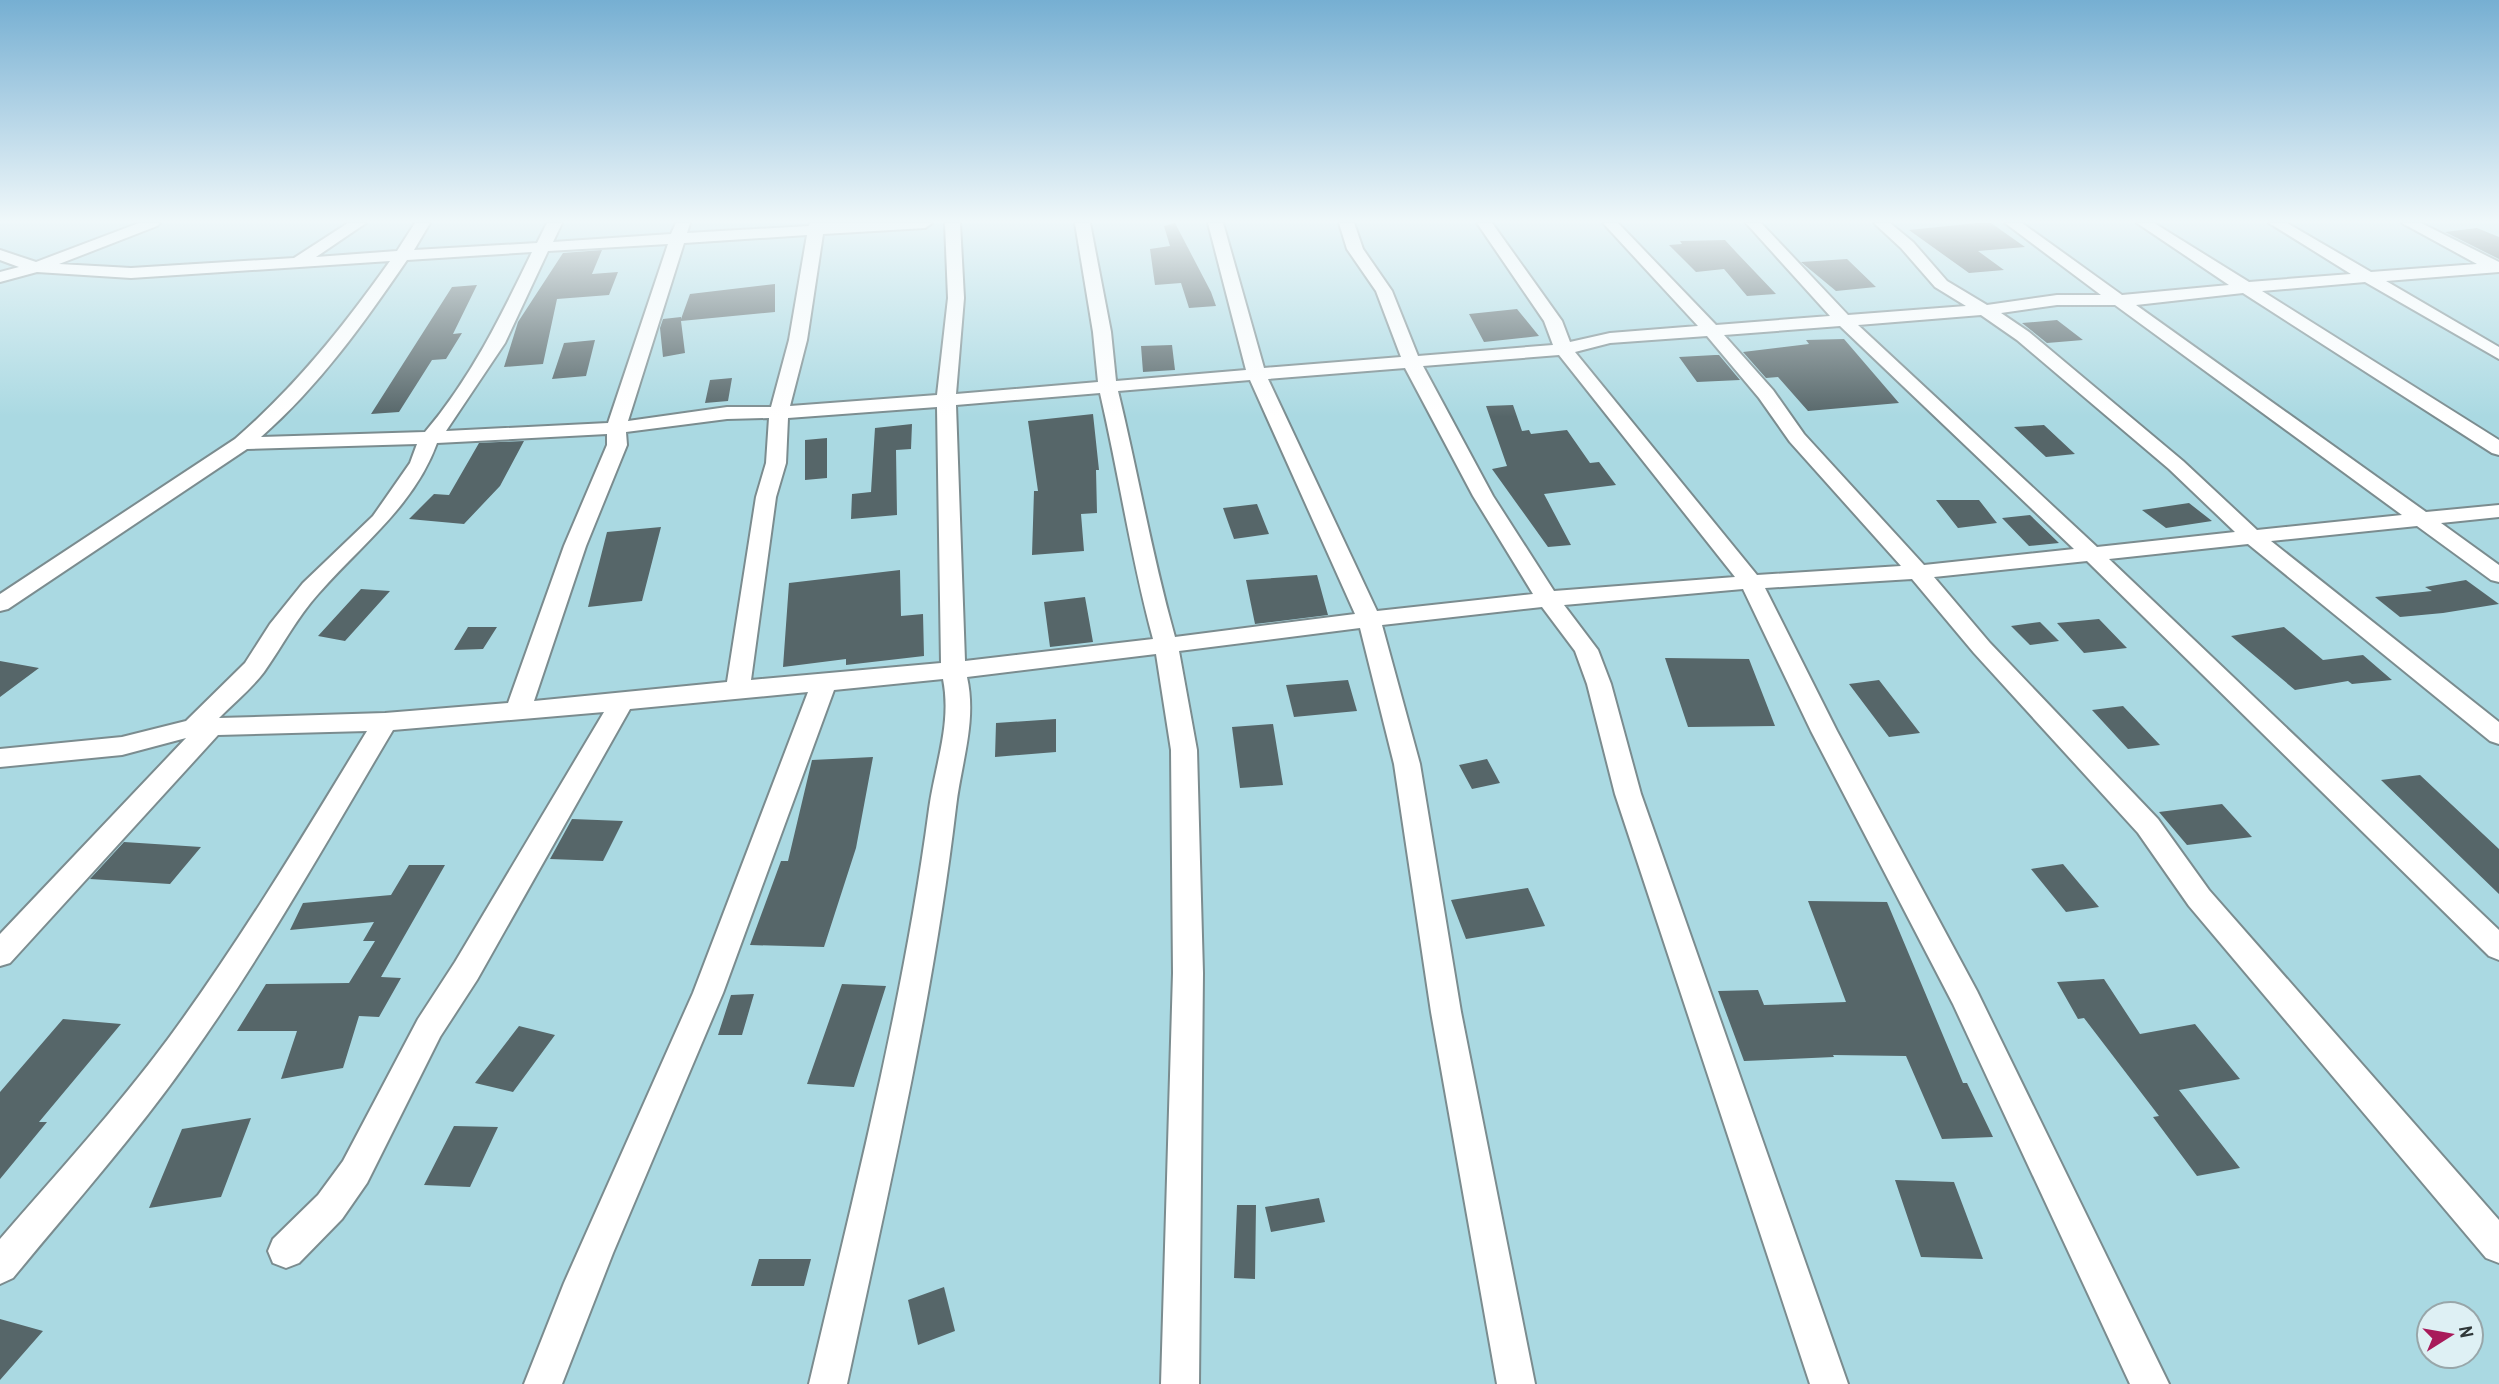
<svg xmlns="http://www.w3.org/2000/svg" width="2499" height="1384" font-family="'Archivo Narrow',sans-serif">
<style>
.green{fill:#aad9e2;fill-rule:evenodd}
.building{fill:#566669}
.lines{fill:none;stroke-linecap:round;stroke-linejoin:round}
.minor-casing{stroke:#7b8c8f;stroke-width:4}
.minor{fill:#fff;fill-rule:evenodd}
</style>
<rect width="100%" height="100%" fill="#def0f4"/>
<!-- green -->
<path class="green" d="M 0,223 L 2499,223 L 2499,1384 L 0,1384 ZM 2429,1314 L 2471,1314 L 2471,1356 L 2429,1356 Z"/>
<!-- building -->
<path class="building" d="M 1175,223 L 1211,292 L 1216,306 L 1189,308 L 1181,283 L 1155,285 L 1150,249 L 1170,246 L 1164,226 Z
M 1977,223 L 1991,223 L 2025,247 L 1978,251 L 2004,270 L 1969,273 L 1909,230 Z
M 2477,228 L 2499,237 L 2499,259 L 2445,232 Z
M 1725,240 L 1736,252 L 1776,294 L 1747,296 L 1724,269 L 1696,272 L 1669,245 L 1682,244 L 1680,241 Z
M 602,250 L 592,274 L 618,272 L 609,295 L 557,299 L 543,364 L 504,367 L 518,322 L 563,253 Z
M 1847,259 L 1876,287 L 1836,291 L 1801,262 Z
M 775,284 L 775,312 L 681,321 L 685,353 L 663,357 L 660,328 L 663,319 L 681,317 L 681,319 L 690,294 Z
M 477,285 L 453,334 L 462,333 L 446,359 L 432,360 L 399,412 L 371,414 L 452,287 Z
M 1517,309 L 1539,336 L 1484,342 L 1469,314 Z
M 2057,320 L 2083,340 L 2047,343 L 2022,323 Z
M 1844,339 L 1899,403 L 1808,411 L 1778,377 L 1766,378 L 1743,352 L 1809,344 L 1806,340 Z
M 595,340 L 586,376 L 552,379 L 564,343 Z
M 1172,345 L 1175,370 L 1143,372 L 1141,346 Z
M 1715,355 L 1719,355 L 1740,380 L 1697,382 L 1679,357 Z
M 732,378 L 728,401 L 705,403 L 710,380 Z
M 1513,405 L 1522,431 L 1529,430 L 1531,434 L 1567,430 L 1590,463 L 1599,462 L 1616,485 L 1544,494 L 1571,545 L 1548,547 L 1492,469 L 1507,466 L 1486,406 Z
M 1093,414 L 1099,470 L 1096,470 L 1097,513 L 1081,514 L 1084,551 L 1032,555 L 1034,491 L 1038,491 L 1028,421 Z
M 912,424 L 911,449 L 896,450 L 897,515 L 851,519 L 852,494 L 871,492 L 875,428 Z
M 2044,425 L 2075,454 L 2046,457 L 2014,427 Z
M 827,438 L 827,478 L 805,480 L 805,440 Z
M 524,441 L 500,486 L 464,524 L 409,519 L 434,494 L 449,495 L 479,443 Z
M 1936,500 L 1979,500 L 1997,523 L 1958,528 Z
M 2189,503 L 2212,521 L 2166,528 L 2142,510 Z
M 1257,504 L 1269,534 L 1234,539 L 1223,508 Z
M 2030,515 L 2059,543 L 2029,546 L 2002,518 Z
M 661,527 L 642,601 L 588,607 L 607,532 Z
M 900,570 L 901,616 L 923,614 L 924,656 L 846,665 L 846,659 L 783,667 L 789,583 Z
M 1317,575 L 1328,615 L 1255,624 L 1246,580 Z
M 2466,580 L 2499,604 L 2443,613 L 2400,617 L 2375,597 L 2432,591 L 2425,587 Z
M 361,589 L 390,591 L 345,641 L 318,636 Z
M 1085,597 L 1093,642 L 1050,647 L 1044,602 Z
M 2099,619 L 2127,648 L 2084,653 L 2057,623 Z
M 2040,622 L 2059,641 L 2030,645 L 2011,626 Z
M 468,627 L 497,627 L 483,649 L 454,650 Z
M 2284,627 L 2323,660 L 2363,655 L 2392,680 L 2352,684 L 2348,681 L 2295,690 L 2231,636 Z
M 1665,658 L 1749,659 L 1775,726 L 1688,727 Z
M 0,661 L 39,668 L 0,697 Z
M 1348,680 L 1357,711 L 1294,717 L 1286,685 Z
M 1879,680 L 1920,733 L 1889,737 L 1849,684 Z
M 2123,706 L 2160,745 L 2128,749 L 2092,710 Z
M 1056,719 L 1056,752 L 995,757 L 996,723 Z
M 1273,724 L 1283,785 L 1240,788 L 1232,727 Z
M 873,757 L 856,848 L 824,947 L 750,945 L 781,861 L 788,861 L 812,760 Z
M 1487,759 L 1500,783 L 1472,789 L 1459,765 Z
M 2420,775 L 2499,849 L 2499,894 L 2381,780 Z
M 2222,804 L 2252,837 L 2187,845 L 2159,812 Z
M 572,819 L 623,821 L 603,861 L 550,859 Z
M 124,842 L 201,847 L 170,884 L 90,879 Z
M 2063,864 L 2099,907 L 2066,912 L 2031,869 Z
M 409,865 L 445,865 L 381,977 L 401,978 L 379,1017 L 359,1016 L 343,1068 L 281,1079 L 297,1031 L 237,1031 L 266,984 L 349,983 L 375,941 L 363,941 L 374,922 L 290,930 L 303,903 L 391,895 Z
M 1528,888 L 1545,926 L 1466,939 L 1451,900 Z
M 1808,901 L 1887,902 L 1963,1083 L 1967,1083 L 1993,1137 L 1942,1139 L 1906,1056 L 1833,1055 L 1834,1057 L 1744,1061 L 1718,991 L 1758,990 L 1764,1005 L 1846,1002 Z
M 2104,979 L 2140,1034 L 2195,1024 L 2240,1079 L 2179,1090 L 2240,1168 L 2197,1176 L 2153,1117 L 2159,1116 L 2084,1018 L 2078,1019 L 2057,982 Z
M 842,984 L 886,986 L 854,1087 L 807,1084 Z
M 754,994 L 742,1035 L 718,1035 L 731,995 Z
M 63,1019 L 121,1024 L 39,1122 L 47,1122 L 0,1179 L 0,1092 Z
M 519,1026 L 555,1035 L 513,1092 L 475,1083 Z
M 251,1118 L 221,1197 L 149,1208 L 182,1129 Z
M 454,1126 L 498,1127 L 470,1187 L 424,1185 Z
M 1895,1180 L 1954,1182 L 1983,1259 L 1921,1257 Z
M 1319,1198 L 1325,1222 L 1271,1232 L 1265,1207 Z
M 1237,1205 L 1256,1205 L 1255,1279 L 1234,1278 Z
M 759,1259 L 811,1259 L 804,1286 L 751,1286 Z
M 944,1287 L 955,1331 L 918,1345 L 908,1300 Z
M 0,1319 L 43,1331 L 0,1380 Z"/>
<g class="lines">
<defs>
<path id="minor" d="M 139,223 L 160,223 L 157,226 L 59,264 L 131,268 L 294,258 L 348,223 L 366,223 L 316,257 L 397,251 L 415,223 L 430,223 L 414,250 L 537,243 L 547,223 L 562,223 L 553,242 L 671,234 L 676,223 L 690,223 L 687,233 L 809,226 L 810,223 L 932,223 L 925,228 L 823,234 L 807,340 L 790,406 L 937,395 L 948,298 L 945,223 L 960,223 L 964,298 L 956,394 L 1098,382 L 1093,332 L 1075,223 L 1090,223 L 1111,332 L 1116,381 L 1246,370 L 1208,223 L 1223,223 L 1264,368 L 1401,357 L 1376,291 L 1347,249 L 1339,223 L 1354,223 L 1363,249 L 1392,291 L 1418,356 L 1553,345 L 1544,321 L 1477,223 L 1492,223 L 1562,321 L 1570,342 L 1610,333 L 1698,326 L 1603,223 L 1618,223 L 1716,325 L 1830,316 L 1746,223 L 1761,223 L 1848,315 L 1966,306 L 1935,287 L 1901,248 L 1874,223 L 1890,223 L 1913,242 L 1947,281 L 1987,305 L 2057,295 L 2101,295 L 2005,223 L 2022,223 L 2122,295 L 2229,285 L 2137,223 L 2154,223 L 2249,282 L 2351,274 L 2269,223 L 2287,223 L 2371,272 L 2477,264 L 2402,223 L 2421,223 L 2499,262 L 2499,272 L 2386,281 L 2499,347 L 2499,359 L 2365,282 L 2262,291 L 2499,440 L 2499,455 L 2492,453 L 2243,293 L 2136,305 L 2426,512 L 2499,505 L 2499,517 L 2441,523 L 2499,565 L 2499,582 L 2491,580 L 2417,526 L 2271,541 L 2499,722 L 2499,744 L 2490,741 L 2248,544 L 2109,559 L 2499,930 L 2499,960 L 2489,956 L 2087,561 L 1934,577 L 1990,643 L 2158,819 L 2209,890 L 2499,1220 L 2499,1263 L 2486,1258 L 2189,906 L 2138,833 L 1974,653 L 1912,579 L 1765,588 L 1837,731 L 1977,991 L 2169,1384 L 2130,1384 L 1953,1004 L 1811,731 L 1743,589 L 1564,605 L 1598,650 L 1611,684 L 1641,794 L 1848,1384 L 1810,1384 L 1615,794 L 1587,684 L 1575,651 L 1542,607 L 1382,625 L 1420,764 L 1461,1012 L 1535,1384 L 1497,1384 L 1431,1012 L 1394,764 L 1360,628 L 1179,651 L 1197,750 L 1203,973 L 1199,1384 L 1161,1384 L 1173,973 L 1171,750 L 1156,654 L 967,677 C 977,722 961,763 956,807 C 933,1002 888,1192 847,1384 L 809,1384 C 854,1193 903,1004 929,809 C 935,765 952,724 943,679 L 834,690 L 723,993 L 613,1253 L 562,1384 L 524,1384 L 564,1283 L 693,993 L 808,692 L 630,709 L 477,980 L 440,1037 L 367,1183 L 342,1219 L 299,1263 L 286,1268 L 273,1263 L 268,1251 L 273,1239 L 318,1195 L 343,1161 L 418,1019 L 455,962 L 604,712 L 393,730 C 327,841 264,954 189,1059 C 135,1136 72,1206 13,1278 L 0,1284 L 0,1239 C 57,1173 116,1109 168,1039 C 240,941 303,836 367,731 L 218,735 L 10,963 L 0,966 L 0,934 L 186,738 L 122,755 L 0,767 L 0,749 L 122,737 L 186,721 L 245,663 L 270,624 L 303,583 L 373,516 L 410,463 L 417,444 L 247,449 L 8,609 L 0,611 L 0,594 L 235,439 C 295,387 344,326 390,261 L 131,278 L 37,272 L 0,282 L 0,272 L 19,267 L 0,260 L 0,250 L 36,262 ZM 807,235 L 789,340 L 771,407 L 727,407 L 628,421 L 684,243 ZM 668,244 L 608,423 L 446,431 L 505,343 L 548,251 ZM 532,252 C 501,316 471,378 425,432 L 261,437 C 319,386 364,323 407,260 ZM 2057,305 L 2115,305 L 2402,515 L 2257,530 L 2183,461 L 2029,332 L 2001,313 ZM 1981,315 L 2017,340 L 2169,469 L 2235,532 L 2097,547 L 1858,325 ZM 1840,326 L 2074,549 L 1924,565 L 1804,434 L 1773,390 L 1724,335 ZM 1707,336 L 1759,398 L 1790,442 L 1901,566 L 1757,575 L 1575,352 L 1610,343 ZM 1559,355 L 1735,577 L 1554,591 L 1493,496 L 1423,366 ZM 1405,368 L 1473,496 L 1533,594 L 1377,611 L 1268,379 ZM 1250,380 L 1355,614 L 1175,637 C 1152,556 1138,473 1118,391 ZM 1100,393 C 1119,475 1131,558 1153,639 L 965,661 L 956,405 ZM 937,407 L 941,663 L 751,680 L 776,497 L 786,463 L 788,418 ZM 769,418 L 766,463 L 756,497 L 727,682 L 534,701 L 586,546 L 627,445 L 626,432 L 727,419 ZM 607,434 L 607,445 L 564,546 L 508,703 L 385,713 L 219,718 C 234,703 252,688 264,672 C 283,645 297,617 319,593 C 362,544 414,506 437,443 Z"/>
</defs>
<!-- minor casing -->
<use href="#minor" class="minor-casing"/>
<!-- minor -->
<use href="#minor" class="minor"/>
</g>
<!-- sky -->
<linearGradient id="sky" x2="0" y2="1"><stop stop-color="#76afd2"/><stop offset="0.53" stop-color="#f0f8fa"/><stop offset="1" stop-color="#f0f8fa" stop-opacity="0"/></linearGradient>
<rect width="2499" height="417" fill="url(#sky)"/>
<!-- north arrow -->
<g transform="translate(2450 1335) rotate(79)"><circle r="33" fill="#def0f4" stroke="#98a6a9" stroke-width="2"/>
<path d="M0-5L12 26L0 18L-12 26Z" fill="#a81a5a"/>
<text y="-10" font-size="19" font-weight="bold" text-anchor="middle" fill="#303738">N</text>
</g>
</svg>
